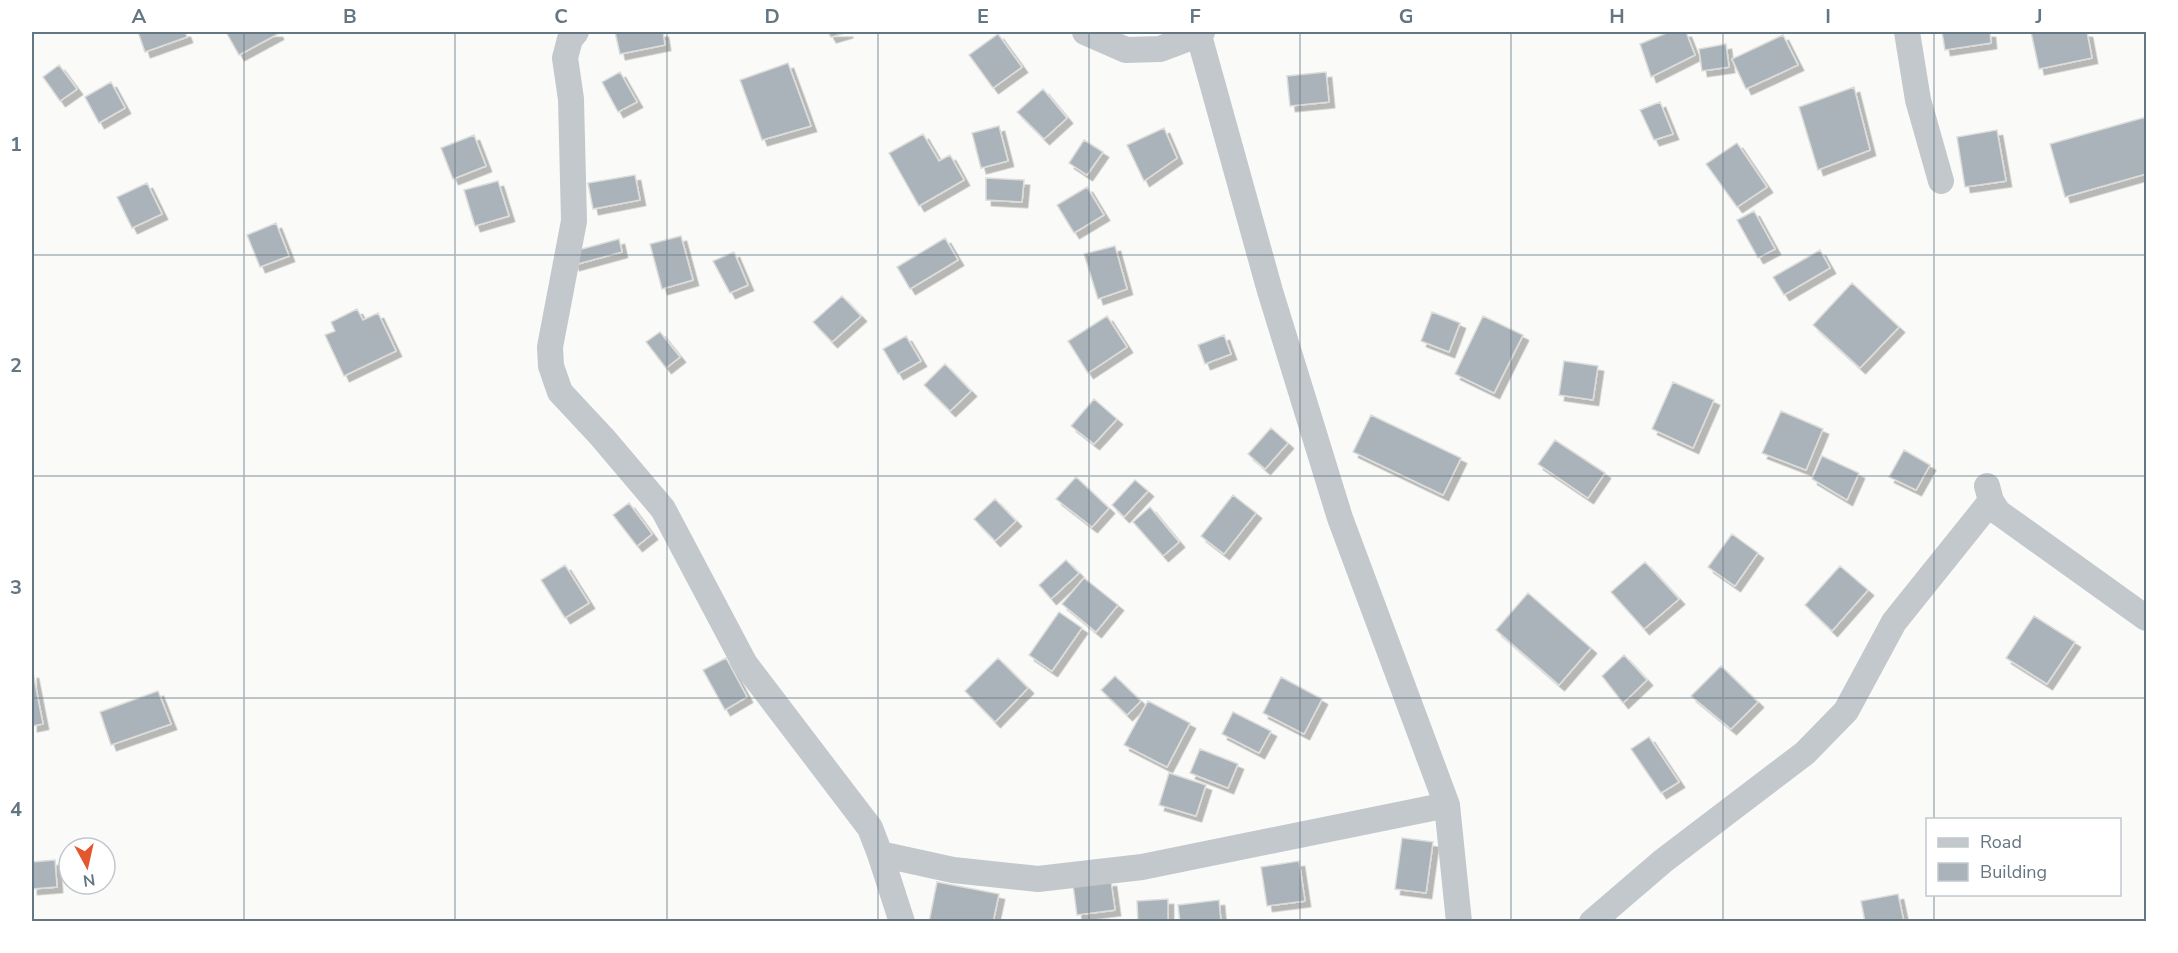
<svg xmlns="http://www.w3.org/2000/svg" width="2178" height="953" font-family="'Nunito Sans',sans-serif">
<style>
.building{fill:#aab3b9;stroke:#dcdcda;stroke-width:1.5;filter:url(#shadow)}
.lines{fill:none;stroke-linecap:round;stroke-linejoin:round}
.minor{stroke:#c3c8cc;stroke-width:26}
.grid{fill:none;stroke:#657683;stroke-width:1.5;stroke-opacity:0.55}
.neatline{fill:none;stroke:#657683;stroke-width:2}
.grid-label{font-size:20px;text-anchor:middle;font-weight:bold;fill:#657683}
</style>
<defs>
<filter id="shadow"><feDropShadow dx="5.5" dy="5.5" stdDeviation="0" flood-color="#0004"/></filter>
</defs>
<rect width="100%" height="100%" fill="#fafaf8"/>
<!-- building -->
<path class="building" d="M 138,32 L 185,32 L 187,37 L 145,52 Z
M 226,32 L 277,32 L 278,34 L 239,55 Z
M 615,32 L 663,32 L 665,45 L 620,54 Z
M 828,32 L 848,32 L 831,37 Z
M 1669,32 L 1686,32 L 1695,55 L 1651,77 L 1640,44 Z
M 1942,32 L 1990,32 L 1991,43 L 1945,50 Z
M 2031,32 L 2087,32 L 2092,58 L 2039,69 Z
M 998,34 L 1022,67 L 993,88 L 969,55 Z
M 1783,35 L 1798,65 L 1746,89 L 1732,59 Z
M 1726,44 L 1729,67 L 1702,71 L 1699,49 Z
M 788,63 L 811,126 L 762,140 L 740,80 Z
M 59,65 L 77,89 L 60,101 L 43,77 Z
M 620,72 L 637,102 L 618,112 L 602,82 Z
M 1326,72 L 1329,102 L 1290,106 L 1287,76 Z
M 111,82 L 125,108 L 99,123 L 85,97 Z
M 1854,87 L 1870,150 L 1818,170 L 1799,107 Z
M 1043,89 L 1067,118 L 1044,139 L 1017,112 Z
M 1660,102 L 1673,134 L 1654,140 L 1640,110 Z
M 2146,117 L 2146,174 L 2065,197 L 2050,144 Z
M 999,126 L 1008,161 L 981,168 L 972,133 Z
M 1164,128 L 1177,158 L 1144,181 L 1127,145 Z
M 1997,130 L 2006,181 L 1965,187 L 1957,137 Z
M 923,134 L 939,161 L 950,155 L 964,180 L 919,206 L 889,153 Z
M 474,135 L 486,166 L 453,179 L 441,148 Z
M 1084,140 L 1103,152 L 1087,175 L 1069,163 Z
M 1737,143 L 1767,187 L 1737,207 L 1706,164 Z
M 635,175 L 640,200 L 593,209 L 588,183 Z
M 986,178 L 1024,180 L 1022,202 L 986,200 Z
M 498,181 L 509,216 L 475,226 L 464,190 Z
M 147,183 L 162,214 L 132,228 L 117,197 Z
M 1087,187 L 1104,215 L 1074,233 L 1057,205 Z
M 1754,211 L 1775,249 L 1758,258 L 1737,220 Z
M 276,223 L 289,256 L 260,267 L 247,235 Z
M 681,236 L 693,280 L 662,289 L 650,244 Z
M 945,238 L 958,260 L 910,289 L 897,267 Z
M 619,239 L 622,252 L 574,265 L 571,252 Z
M 1115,246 L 1127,289 L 1098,299 L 1084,254 Z
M 1820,250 L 1830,268 L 1784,295 L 1773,277 Z
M 734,252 L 748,285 L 730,293 L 713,261 Z
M 1852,283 L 1899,327 L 1860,368 L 1813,325 Z
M 842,296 L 861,316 L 832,342 L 813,322 Z
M 357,309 L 363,320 L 378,313 L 396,351 L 344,376 L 325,335 L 335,331 L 331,322 Z
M 1432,312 L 1460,323 L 1449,352 L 1421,341 Z
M 1107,316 L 1127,347 L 1088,373 L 1068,341 Z
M 1483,316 L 1523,335 L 1494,393 L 1455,374 Z
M 660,332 L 680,357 L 666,368 L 646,342 Z
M 1224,335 L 1231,354 L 1205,364 L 1198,345 Z
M 906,336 L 921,361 L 898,374 L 883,349 Z
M 1564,361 L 1598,366 L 1593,400 L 1559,395 Z
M 945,364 L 971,391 L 950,411 L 924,385 Z
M 1673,382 L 1714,400 L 1693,448 L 1652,429 Z
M 1094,399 L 1117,419 L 1094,444 L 1071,426 Z
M 1781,411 L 1823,429 L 1806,470 L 1762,453 Z
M 1371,415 L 1461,458 L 1443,495 L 1353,452 Z
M 1271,428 L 1288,443 L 1265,469 L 1248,454 Z
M 1555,440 L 1605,473 L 1588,498 L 1538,464 Z
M 1904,450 L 1930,465 L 1916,490 L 1889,477 Z
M 1822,456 L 1859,473 L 1847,500 L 1812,479 Z
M 1076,477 L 1109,508 L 1092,527 L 1056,499 Z
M 1135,480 L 1148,491 L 1124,517 L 1112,505 Z
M 1233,495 L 1256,513 L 1224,554 L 1201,536 Z
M 995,499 L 1016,521 L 995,541 L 974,519 Z
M 629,503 L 652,534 L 637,546 L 613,515 Z
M 1150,507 L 1179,542 L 1163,556 L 1133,522 Z
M 1732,534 L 1758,553 L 1735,586 L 1708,567 Z
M 1066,560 L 1079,573 L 1051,599 L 1039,585 Z
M 1645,562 L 1679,599 L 1644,629 L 1611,592 Z
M 565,565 L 589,603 L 565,618 L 541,580 Z
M 1840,566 L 1868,590 L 1832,631 L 1805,605 Z
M 1084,578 L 1118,605 L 1096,632 L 1062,604 Z
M 1528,593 L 1591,648 L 1559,685 L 1496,630 Z
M 1059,612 L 1082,628 L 1052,671 L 1029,655 Z
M 2034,616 L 2075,642 L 2047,684 L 2006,658 Z
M 1624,655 L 1647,680 L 1623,703 L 1602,676 Z
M 726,658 L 747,697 L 725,710 L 703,670 Z
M 998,658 L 1028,688 L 995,722 L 965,691 Z
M 1721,666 L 1758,702 L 1731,729 L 1691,696 Z
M 32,673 L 33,673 L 43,724 L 32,726 Z
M 1115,676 L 1141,701 L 1127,715 L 1101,690 Z
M 1281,677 L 1322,699 L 1304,734 L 1263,713 Z
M 158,691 L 171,724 L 111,745 L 100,712 Z
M 1148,701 L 1190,723 L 1167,767 L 1124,745 Z
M 1233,712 L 1271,731 L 1259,753 L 1222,734 Z
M 1649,737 L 1679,782 L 1661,793 L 1631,749 Z
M 1200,749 L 1238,764 L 1228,788 L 1190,773 Z
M 1169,773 L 1206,785 L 1196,816 L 1159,805 Z
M 1402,838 L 1433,842 L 1426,893 L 1395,889 Z
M 55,860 L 57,887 L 32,889 L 32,862 Z
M 1299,861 L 1305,901 L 1267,906 L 1261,867 Z
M 1111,881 L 1115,910 L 1077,915 L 1073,885 Z
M 937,882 L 999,894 L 993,922 L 929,922 Z
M 1898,894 L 1904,922 L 1865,922 L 1861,901 Z
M 1168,899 L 1168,922 L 1138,922 L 1137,901 Z
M 1219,900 L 1221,922 L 1180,922 L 1178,905 Z"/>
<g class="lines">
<!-- minor -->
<path class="minor" d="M 576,32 L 570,39 L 565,58 L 571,99 L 574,221 L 550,347 L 551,366 L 560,392 L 602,437 L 663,509 L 745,664 L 870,828 L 880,854 L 902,922
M 1085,32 L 1126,50 L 1160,49 L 1200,34 L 1202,32
M 1198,32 L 1270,291 L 1340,518 L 1447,805 L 1459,922
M 1907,32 L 1918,100 L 1941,181
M 1987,486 L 1991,501 L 1998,512 L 2146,618
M 880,854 L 953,870 L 1038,879 L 1142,867 L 1447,805
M 1592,922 L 1663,861 L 1805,753 L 1846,711 L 1894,622 L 1991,501"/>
</g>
<!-- grid -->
<path class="grid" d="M 244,32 L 244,922M 455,32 L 455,922M 667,32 L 667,922M 878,32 L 878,922M 1089,32 L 1089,922M 1300,32 L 1300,922M 1511,32 L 1511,922M 1723,32 L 1723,922M 1934,32 L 1934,820M 32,255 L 2146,255M 32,476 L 2146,476M 32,698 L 2146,698M 1934,894 L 1934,922"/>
<!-- border -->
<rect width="2178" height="953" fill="none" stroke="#ffffff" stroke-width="66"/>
<!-- legend -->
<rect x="1926" y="818" width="195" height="78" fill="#ffffff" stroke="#c1c8cd" stroke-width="1.5"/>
<rect x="1938" y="838" width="30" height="9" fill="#c3c8cc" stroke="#c1c8cd" stroke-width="1.5"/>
<text x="1980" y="848" font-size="18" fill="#657683">Road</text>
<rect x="1938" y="863" width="30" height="18" fill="#aab3b9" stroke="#c1c8cd" stroke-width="1.5"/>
<text x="1980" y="878" font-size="18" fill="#657683">Building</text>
<!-- north arrow -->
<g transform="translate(87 866) rotate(172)"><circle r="28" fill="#ffffff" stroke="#c1c8cd" stroke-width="1.5"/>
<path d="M0-4.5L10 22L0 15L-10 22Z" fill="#e4572e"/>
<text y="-9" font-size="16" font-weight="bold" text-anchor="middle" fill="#657683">N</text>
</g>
<rect x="33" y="33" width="2112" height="887" class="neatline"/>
<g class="grid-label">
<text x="139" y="23">A</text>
<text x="350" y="23">B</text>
<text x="561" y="23">C</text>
<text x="772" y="23">D</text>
<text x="983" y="23">E</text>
<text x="1195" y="23">F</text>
<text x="1406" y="23">G</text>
<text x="1617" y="23">H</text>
<text x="1828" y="23">I</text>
<text x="2039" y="23">J</text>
<text x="16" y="151">1</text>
<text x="16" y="372">2</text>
<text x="16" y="594">3</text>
<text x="16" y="816">4</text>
</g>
</svg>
